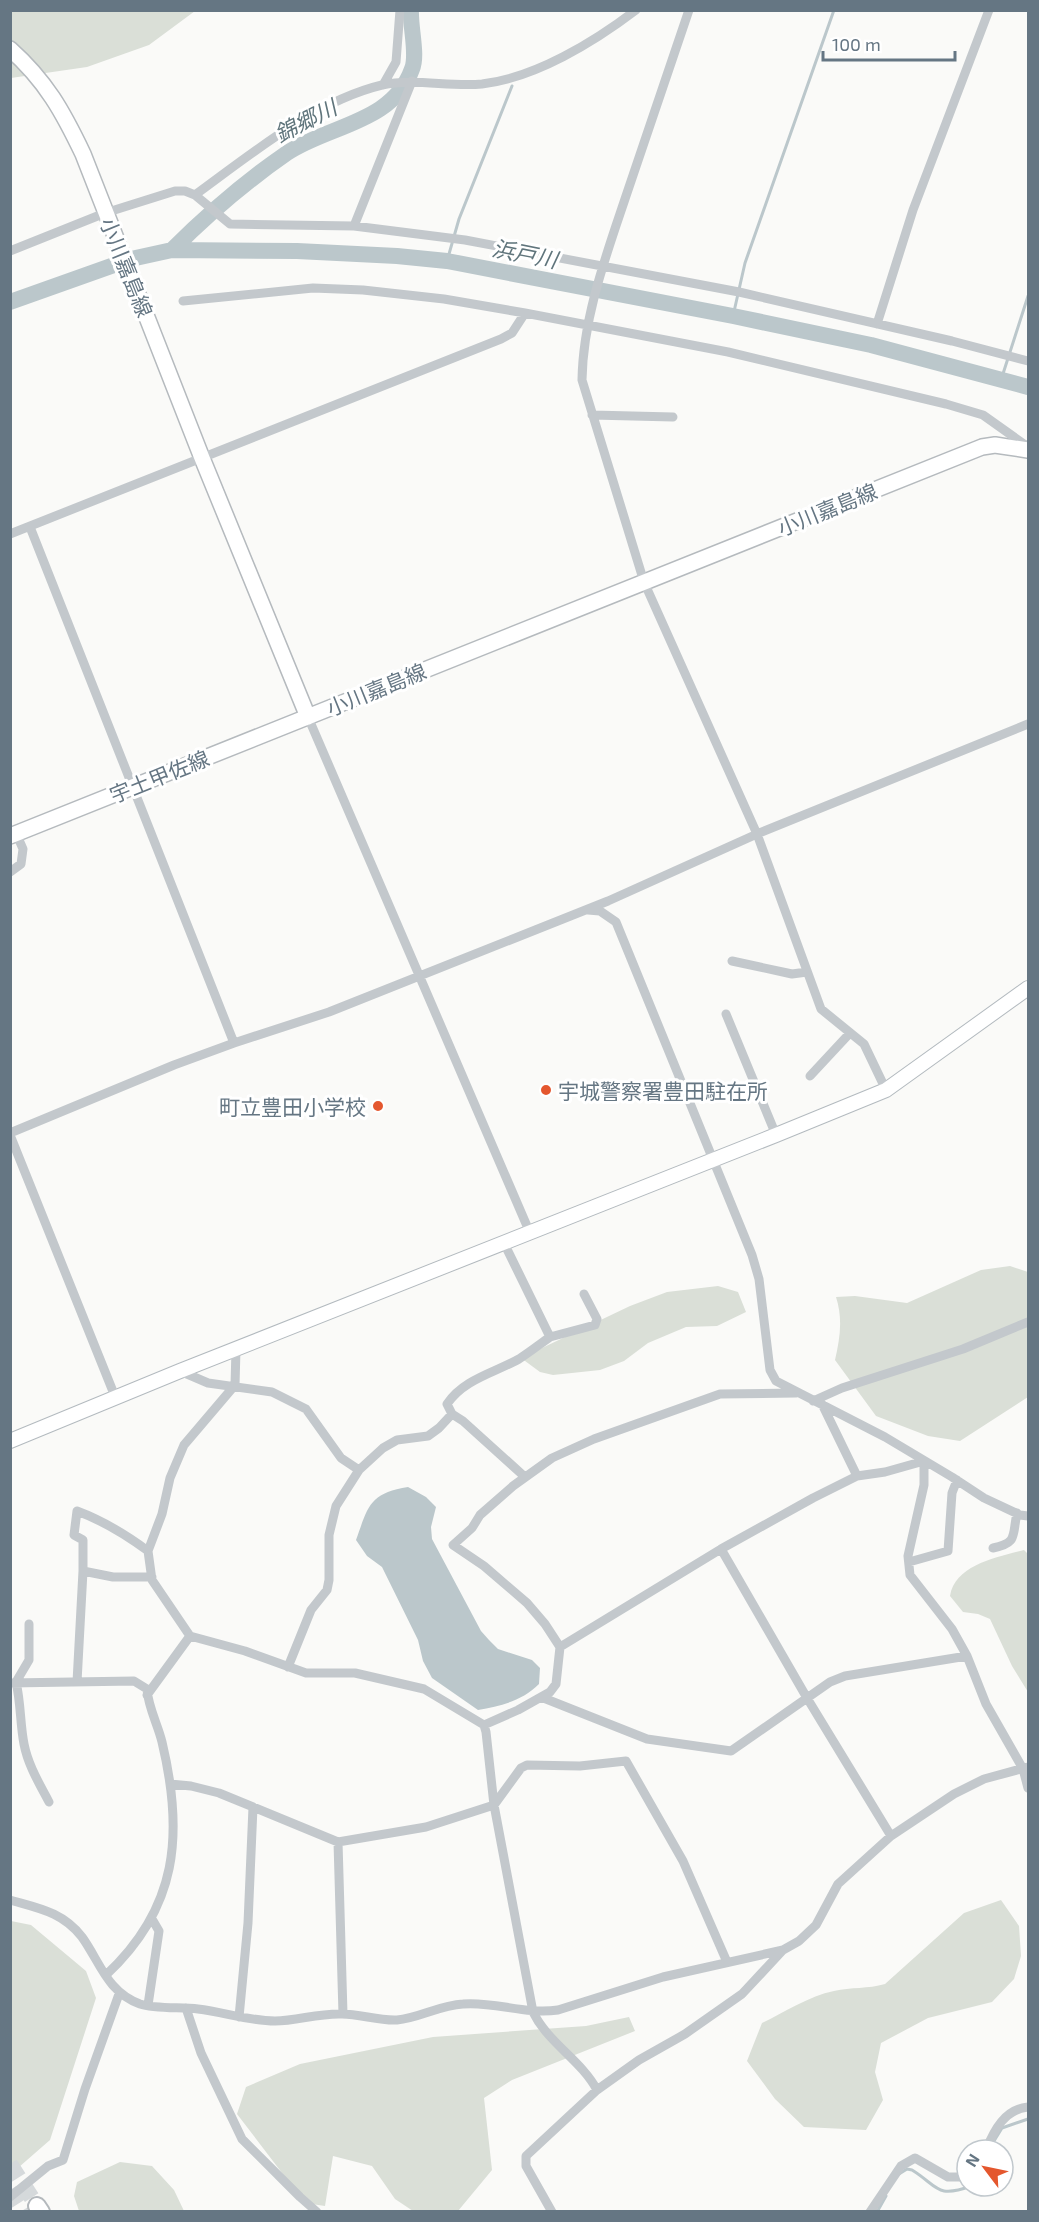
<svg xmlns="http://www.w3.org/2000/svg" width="1039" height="2222" font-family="'Exo 2','Noto Sans JP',sans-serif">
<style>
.green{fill:#dadfd7}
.water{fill:#bbc7cb}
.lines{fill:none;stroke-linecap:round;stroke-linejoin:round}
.stream{stroke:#bbc7cb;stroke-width:3}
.river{stroke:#bbc7cb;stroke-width:16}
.highway-tunnel{stroke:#d5d9db;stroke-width:16;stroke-dasharray:16 8;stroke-linecap:butt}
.secondary-casing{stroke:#b3babf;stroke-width:16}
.primary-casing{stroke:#b5babe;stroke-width:18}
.highway-casing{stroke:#b4b9bd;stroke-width:20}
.street{stroke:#c3c8cc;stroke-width:9}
.secondary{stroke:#fff;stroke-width:14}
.primary{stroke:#fff;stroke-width:15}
.highway{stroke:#fff;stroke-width:16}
.poi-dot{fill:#e4572e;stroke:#fff;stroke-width:2}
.labels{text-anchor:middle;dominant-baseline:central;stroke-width:6;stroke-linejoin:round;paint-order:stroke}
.street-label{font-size:21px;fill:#657683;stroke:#fff}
.poi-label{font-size:21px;fill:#657683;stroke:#fff;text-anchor:start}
.water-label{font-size:22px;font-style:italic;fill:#60757c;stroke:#fff}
</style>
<rect width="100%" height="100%" fill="#fafaf8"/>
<!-- green -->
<path class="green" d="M 10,11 L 195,11 L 149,45 L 87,67 L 11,78 Z
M 1010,1266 L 1028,1272 L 1028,1397 L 960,1441 L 928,1436 L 876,1416 L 835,1360 C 840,1338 843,1319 836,1297 L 855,1296 L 907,1303 L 981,1270 Z
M 718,1286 L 738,1292 L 746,1312 L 717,1326 L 686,1327 L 648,1343 L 624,1361 L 600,1370 L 553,1375 L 540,1372 L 521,1358 L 630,1306 L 667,1292 Z
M 1024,1550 L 1028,1554 L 1028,1692 L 1012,1666 L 990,1619 L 978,1614 L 963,1612 L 950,1596 C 955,1565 997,1557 1024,1550 Z
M 1001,1900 L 1019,1926 L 1021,1956 L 1014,1979 L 992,2002 L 928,2018 L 881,2043 L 875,2072 L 883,2100 L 866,2130 L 804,2127 L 775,2099 L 747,2061 L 762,2023 C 785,2012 809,1996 834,1991 C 851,1987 868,1989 885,1984 L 964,1913 Z
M 11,1921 L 31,1925 L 86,1971 L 96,1998 L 50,2140 L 11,2174 Z
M 629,2017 L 635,2031 L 512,2080 L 484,2098 L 492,2170 L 458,2211 L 413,2211 L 395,2199 L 372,2166 L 333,2156 L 325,2206 L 305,2203 L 237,2114 L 246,2087 L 300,2064 L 433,2037 L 586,2026 Z
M 120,2162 L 152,2166 L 174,2190 L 184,2211 L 79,2211 L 74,2196 L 77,2182 Z"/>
<!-- water -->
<path class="water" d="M 408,1487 L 426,1497 L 436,1507 L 431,1527 L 432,1539 L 481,1631 L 489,1640 L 498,1649 L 532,1660 L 540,1668 L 539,1684 C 522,1701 501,1706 478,1710 L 432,1678 L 423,1661 L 418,1640 L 382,1567 L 367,1556 L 356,1540 C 368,1507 369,1493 408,1487 Z"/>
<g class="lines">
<!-- stream -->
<path class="stream" d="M 447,261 L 459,219 L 512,86
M 733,316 L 745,263 L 834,10
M 1001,380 L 1028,296
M 994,2141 L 1002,2128 L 1028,2119
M 899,2174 L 907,2169 L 912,2170 C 938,2186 936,2199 971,2186
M 877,2212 L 886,2196"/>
<!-- river -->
<path class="river" d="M 172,250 C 208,214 245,182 287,153 C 329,125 393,123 412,69 C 418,55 410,27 411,10
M 10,302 L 131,259 L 172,250 L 297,251 L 397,256 L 447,261 L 733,316 L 871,345 L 1028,387"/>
<!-- highway-tunnel -->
<path class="highway-tunnel" d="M 10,2164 L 37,2206
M 10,2190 L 24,2212"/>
<defs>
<path id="secondary" d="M 10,1441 L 180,1371 L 776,1135 L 886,1090 L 1028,988"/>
<path id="primary" d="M 10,49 C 46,81 63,112 83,154 L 202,458 L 308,717
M 10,836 L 982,447 L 995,445 L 1028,450"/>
<path id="highway" d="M 37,2206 L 41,2212"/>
</defs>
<!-- secondary casing -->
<use href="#secondary" class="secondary-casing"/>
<!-- primary casing -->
<use href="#primary" class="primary-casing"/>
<!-- highway casing -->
<use href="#highway" class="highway-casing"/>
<!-- street -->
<path class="street" d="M 689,10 C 668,71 648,132 627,193 C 607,253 583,316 582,380 L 644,582 L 757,834 L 821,1009 L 864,1044 L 886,1090
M 383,85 L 396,62 L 400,10
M 195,195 C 250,155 315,101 382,85 C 415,78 448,87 482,84 C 535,78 594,42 636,10
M 354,226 L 412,81
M 10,251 L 105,213 L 175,191 L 185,191 L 195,195 L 230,224 L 354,226 L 465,240 L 739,292 L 952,341 L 1028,361
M 183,301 L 313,288 L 363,290 L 444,299 L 525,313 L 728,352 L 946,404 L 983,415 L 1028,447
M 877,324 L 913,210 L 989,10
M 592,415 L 673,417
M 30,527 L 234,1043
M 10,534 L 501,339 L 512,333 L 525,313
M 308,717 L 530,1233
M 10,872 L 21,864 L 23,849 L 16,833
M 588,910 L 600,911 L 616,922 L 752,1255 L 759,1279 L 770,1370 L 776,1381 L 885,1437 L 952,1477 L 984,1498 L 1020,1515 L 1028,1516
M 732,961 L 792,974 L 807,972
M 726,1014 L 776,1135
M 810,1076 L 850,1033
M 10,1133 L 174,1065 L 234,1043 L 329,1012 L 608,901 L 757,834 L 1028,724
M 10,1135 L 116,1399
M 550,1337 L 595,1325 L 597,1319 L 584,1294
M 236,1349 L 235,1385 L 184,1445 L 170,1478 L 162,1514 L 148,1551 L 152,1580 L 190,1636 L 245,1651 L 306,1673 L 355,1673 L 424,1689 L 484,1725 L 486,1732 L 494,1805 L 533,2012 C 548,2043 581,2060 597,2090
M 180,1371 L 208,1383 L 272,1392 L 306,1409 L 341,1458 L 359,1470 L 383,1448 L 397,1440 L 428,1436 L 439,1428 L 452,1414 L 463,1421 L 525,1477
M 813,1401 L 842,1388 L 963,1349 L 1028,1322
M 822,1404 L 857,1476
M 452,1414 L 447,1404 C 464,1379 494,1373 519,1359 C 530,1352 540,1344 550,1337 L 504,1243
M 924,1461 L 924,1485 L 908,1556 L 910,1575 L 952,1629 L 967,1656 L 986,1704 L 1023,1769 L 1028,1788
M 993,1548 C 1018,1543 1012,1536 1017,1513
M 721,1549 L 807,1698 L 891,1836
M 909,1562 L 948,1551 L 952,1493 L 957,1480
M 83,1571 L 83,1540 L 74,1535 L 77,1511 C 104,1521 125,1534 148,1551
M 29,1624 L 29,1660 L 16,1682 C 21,1703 20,1724 24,1744 C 28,1765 39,1783 49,1802
M 560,1647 L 721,1549 L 813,1498 L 857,1476 L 885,1472 L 924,1461
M 288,1667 L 311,1610 L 327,1590 L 329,1580 L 329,1535 L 336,1506 L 359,1470
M 77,1682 L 83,1571 L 113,1577 L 152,1577
M 10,1683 L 134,1681 L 147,1689 C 148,1707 158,1725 162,1742 C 184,1834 178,1908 106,1975
M 147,1695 L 190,1636
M 541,1697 L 647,1739 L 731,1751 L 830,1682 L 845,1676 L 967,1656
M 484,1725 L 518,1710 L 550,1692 L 556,1684 L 560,1647 L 545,1624 L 527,1603 L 484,1566 L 453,1545 L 472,1528 L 480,1515 L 513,1486 L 552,1458 L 594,1439 L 720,1394 L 796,1393
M 170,1784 L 191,1786 L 219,1793 L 338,1842 L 426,1827 L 494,1805 L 521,1768 L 527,1765 L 580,1766 L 626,1761 L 683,1861 L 727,1962
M 338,1842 L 343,2014
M 10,1900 C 38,1908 63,1912 82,1937 C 100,1962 107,1992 140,2004 C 155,2009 181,2007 198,2009 C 224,2012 249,2021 275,2021 C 297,2021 318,2013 342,2014 C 360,2014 379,2021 397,2020 C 419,2018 440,2005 463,2004 C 494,2001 525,2015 558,2010 L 663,1977 L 783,1950 L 799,1941 L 816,1925 L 838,1884 L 891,1836 L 954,1794 L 984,1779 L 1028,1767
M 148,2005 L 159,1931 L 152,1919
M 186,2008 L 201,2053 L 242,2139 L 300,2197 L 317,2212
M 239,2017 L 248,1923 L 253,1807
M 986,2150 C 994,2130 1005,2109 1028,2107
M 10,2197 L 48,2166 L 63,2160 L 85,2089 L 119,1994
M 552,2212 L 526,2166 L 526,2156 L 597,2090 L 639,2060 L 685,2034 L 742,1994 L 783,1950
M 870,2212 L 901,2166 L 915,2158 L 948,2177 L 967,2177"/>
<!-- secondary -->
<use href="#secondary" class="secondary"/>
<!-- primary -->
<use href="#primary" class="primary"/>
<!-- highway -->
<use href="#highway" class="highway"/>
</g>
<!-- markers -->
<g class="poi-dot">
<circle cx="546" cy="1090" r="6"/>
<circle cx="378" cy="1106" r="6"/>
</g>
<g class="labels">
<!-- street labels -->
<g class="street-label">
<text transform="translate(127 267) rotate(68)">小川嘉島線</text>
<text transform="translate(827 509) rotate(-22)">小川嘉島線</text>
<text transform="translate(376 689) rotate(-22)">小川嘉島線</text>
<text transform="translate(159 776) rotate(-22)">宇土甲佐線</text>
</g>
<!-- poi labels -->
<g class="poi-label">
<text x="558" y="1090">宇城警察署豊田駐在所</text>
<text x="366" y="1106" text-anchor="end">町立豊田小学校</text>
</g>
<!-- water labels -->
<g class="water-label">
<text transform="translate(305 120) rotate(-27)">錦郷川</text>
<text transform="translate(525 253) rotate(11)">浜戸川</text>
</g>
</g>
<!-- border -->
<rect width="1039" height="2222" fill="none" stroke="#657683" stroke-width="24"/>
<!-- north arrow -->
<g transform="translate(985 2168) rotate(302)"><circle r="28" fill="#ffffff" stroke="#c1c8cd" stroke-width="1.5"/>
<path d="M0-4.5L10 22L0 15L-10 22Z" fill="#e4572e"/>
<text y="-9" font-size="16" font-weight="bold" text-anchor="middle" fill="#657683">N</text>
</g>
<!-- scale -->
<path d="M823 51v9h132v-9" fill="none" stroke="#657683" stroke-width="3"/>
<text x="832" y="51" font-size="18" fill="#657683" stroke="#ffffff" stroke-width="4.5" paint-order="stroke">100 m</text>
</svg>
